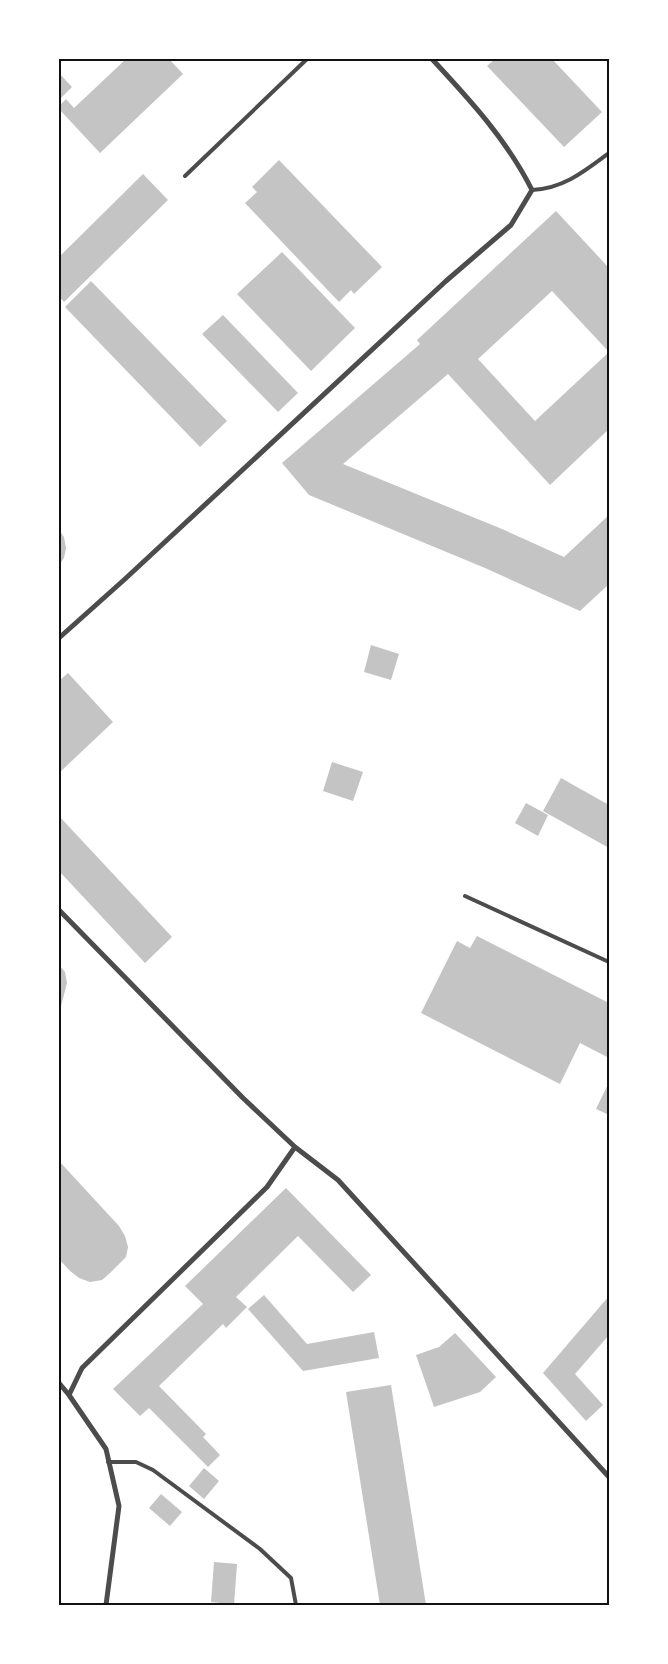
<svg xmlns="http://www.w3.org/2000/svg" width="668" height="1664" font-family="Jost,sans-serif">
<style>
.building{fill:#c4c4c4;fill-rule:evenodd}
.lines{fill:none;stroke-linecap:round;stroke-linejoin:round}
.service{stroke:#4c4c4c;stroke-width:4}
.minor{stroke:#4c4c4c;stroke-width:5}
.neatline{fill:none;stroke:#111;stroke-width:2}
</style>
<rect width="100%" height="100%" fill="#fff"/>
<!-- building -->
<path class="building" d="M 126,59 L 169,59 L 183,74 L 100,153 L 59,109 L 59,106 L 66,99 L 74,108 Z
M 495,59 L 552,59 L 602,112 L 564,147 L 487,66 Z
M 59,73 L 72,87 L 59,100 Z
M 279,160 L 382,267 L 354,294 L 351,290 L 339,302 L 245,203 L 257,192 L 252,187 Z
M 143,174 L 168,200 L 64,302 L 59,296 L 59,257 Z
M 556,211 L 609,268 L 609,429 L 550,485 L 448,374 L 343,464 L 502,529 L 564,557 L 609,515 L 609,584 L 580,611 L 485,568 L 309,495 L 282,463 L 420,344 L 417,340 ZM 552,291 L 609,352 L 535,421 L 478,359 Z
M 282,252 L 355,328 L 311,371 L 237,294 Z
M 91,281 L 227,421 L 200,447 L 65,307 Z
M 223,315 L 298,393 L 278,412 L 202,334 Z
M 59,530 L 64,537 L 66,548 L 64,558 L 59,565 Z
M 371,645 L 399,654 L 391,680 L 364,672 Z
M 68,673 L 113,722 L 59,773 L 59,681 Z
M 332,762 L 363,772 L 353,801 L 323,791 Z
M 561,778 L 609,805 L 609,848 L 543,811 Z
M 526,803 L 548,815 L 538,836 L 515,823 Z
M 59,816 L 172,937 L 145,963 L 59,871 Z
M 477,936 L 609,1003 L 609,1058 L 580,1043 L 560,1084 L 421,1013 L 457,941 L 470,948 Z
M 59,965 L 65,972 L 67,983 L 59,1014 Z
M 609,1082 L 609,1115 L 596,1109 Z
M 59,1161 L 119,1226 L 125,1236 L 128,1247 L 126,1257 L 110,1273 L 102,1280 L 90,1282 L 79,1278 L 70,1271 L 59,1259 Z
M 286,1188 L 371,1275 L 353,1292 L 298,1236 L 236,1297 L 247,1307 L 226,1328 L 223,1324 L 159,1386 L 206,1434 L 203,1437 L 220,1455 L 208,1467 L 149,1408 L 140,1416 L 113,1389 L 203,1304 L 185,1286 Z
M 264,1295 L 307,1344 L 374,1332 L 379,1358 L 303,1371 L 248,1309 Z
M 609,1296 L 609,1335 L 575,1374 L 603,1405 L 586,1421 L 543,1373 Z
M 455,1333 L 496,1377 L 480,1392 L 434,1407 L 416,1355 L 439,1347 Z
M 391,1385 L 426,1605 L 380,1605 L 346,1392 Z
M 204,1468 L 219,1481 L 204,1499 L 189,1486 Z
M 161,1494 L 182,1512 L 170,1526 L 149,1508 Z
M 214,1562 L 237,1564 L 234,1605 L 220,1605 L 220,1603 L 211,1602 Z"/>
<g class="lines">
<!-- service -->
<path class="service" d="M 185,176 L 307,59
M 532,190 C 563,189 585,171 609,153
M 465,896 L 609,962
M 108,1462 L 136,1462 L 153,1470 L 260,1549 L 291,1578 L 296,1605"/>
<!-- minor -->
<path class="minor" d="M 59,638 L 125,579 L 446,281 L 511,225 L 532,190 C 507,140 470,100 432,59
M 59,910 L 243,1098 L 295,1147 L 338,1180 L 609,1477
M 59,1383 L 69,1395
M 106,1605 L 119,1506 L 106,1449 L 69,1395 L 82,1368 L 267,1187 L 295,1147"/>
</g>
<!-- border -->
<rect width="668" height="1664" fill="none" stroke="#ffffff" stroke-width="120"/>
<rect x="60" y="60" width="548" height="1544" class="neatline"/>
</svg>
